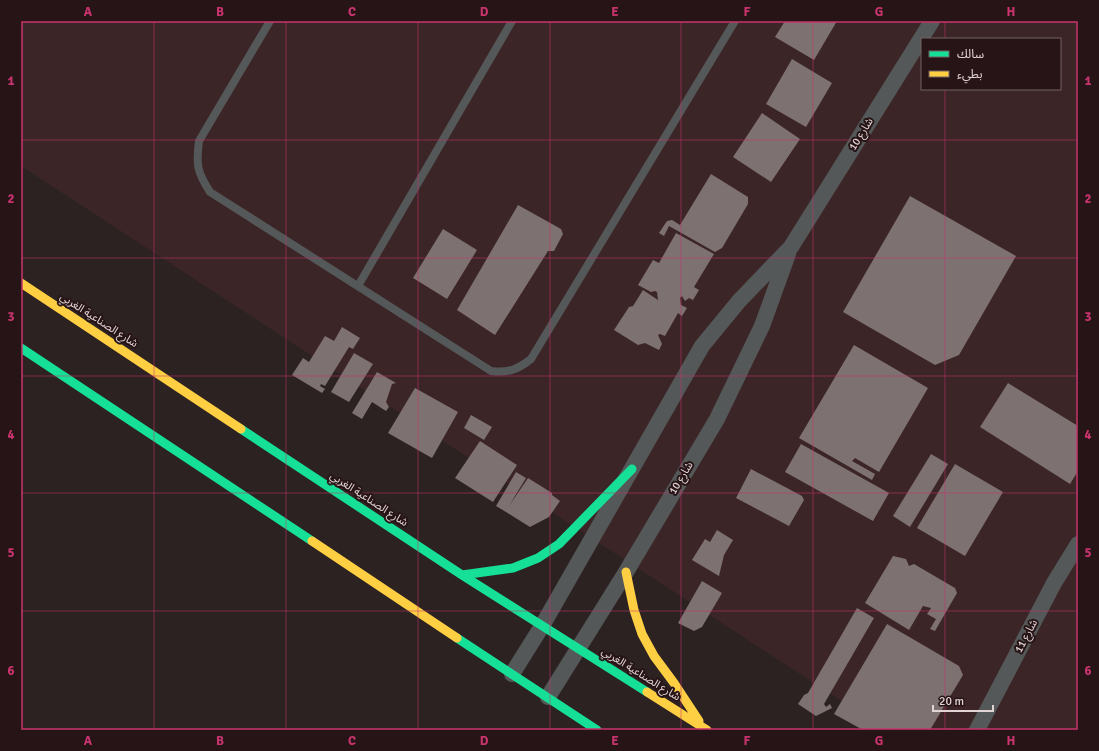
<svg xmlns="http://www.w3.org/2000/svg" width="1099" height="751" font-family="Signika,'Noto Sans Arabic',sans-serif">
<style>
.built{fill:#3c2526;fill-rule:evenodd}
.building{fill:#7e7171}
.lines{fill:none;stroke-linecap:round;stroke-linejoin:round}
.lane{stroke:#545858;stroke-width:8}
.street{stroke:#545858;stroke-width:16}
.fast{stroke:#16e098;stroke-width:9}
.slow{stroke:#ffcf43;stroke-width:9}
.grid{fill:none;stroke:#c7346d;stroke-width:1;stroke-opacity:0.55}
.labels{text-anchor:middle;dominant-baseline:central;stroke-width:4;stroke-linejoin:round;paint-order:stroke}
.street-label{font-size:11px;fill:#e2d4d5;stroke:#271416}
.neatline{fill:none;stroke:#c7346d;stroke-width:1.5}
.grid-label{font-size:13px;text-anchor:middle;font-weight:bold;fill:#c7346d}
</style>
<rect width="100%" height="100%" fill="#2c2222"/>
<!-- built -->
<path class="built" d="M 21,21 L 1078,21 L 1078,730 L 886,730 L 21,166 ZM 922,39 L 1060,39 L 1060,89 L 922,89 Z"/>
<!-- building -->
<path class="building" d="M 785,21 L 837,21 L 814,60 L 775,37 Z
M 792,59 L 832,83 L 806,127 L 766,104 Z
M 762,113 L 800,139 L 771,182 L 733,157 Z
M 711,174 L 748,197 L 748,204 L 722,248 L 715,252 L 669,226 L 664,236 L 659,233 L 667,221 L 672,220 L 680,225 Z
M 910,196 L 1016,256 L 959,355 L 935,365 L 843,312 Z
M 518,205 L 561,229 L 563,234 L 554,251 L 548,251 L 495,335 L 457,310 Z
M 443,229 L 477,250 L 447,299 L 413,278 Z
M 676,233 L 714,254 L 694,287 L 699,290 L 693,300 L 689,298 L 685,301 L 682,296 L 680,298 L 681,305 L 687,308 L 682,316 L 678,313 L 665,336 L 660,334 L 658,335 L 662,344 L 659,350 L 645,343 L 638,345 L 614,330 L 629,307 L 633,306 L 643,290 L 658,300 L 657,292 L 655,291 L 651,292 L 638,285 L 653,260 L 659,263 Z
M 342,327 L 360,338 L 353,349 L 349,347 L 325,386 L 321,384 L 320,386 L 325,389 L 322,393 L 292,375 L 303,358 L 309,362 L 325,336 L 334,341 Z
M 854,345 L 928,388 L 879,472 L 855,458 L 852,461 L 875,474 L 872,480 L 799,438 Z
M 354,353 L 373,364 L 349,402 L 331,392 Z
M 377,372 L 396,383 L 392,384 L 386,402 L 389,407 L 386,411 L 372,402 L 362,419 L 352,413 Z
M 1008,383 L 1078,426 L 1078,471 L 1070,484 L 980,427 Z
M 415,388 L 458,412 L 432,458 L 388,433 Z
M 471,415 L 492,427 L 484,440 L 464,428 Z
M 480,441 L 517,465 L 493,502 L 455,478 Z
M 801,444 L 889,493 L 873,521 L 785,472 Z
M 931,454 L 948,464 L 910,527 L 893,516 Z
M 955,464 L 1003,492 L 965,556 L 917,528 Z
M 751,469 L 802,496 L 804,500 L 789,526 L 736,498 Z
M 516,472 L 526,478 L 509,506 L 528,478 L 552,493 L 552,495 L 560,501 L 549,517 L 530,527 L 506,512 L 496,506 Z
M 717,530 L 733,540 L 724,555 L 719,576 L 692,560 L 705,539 L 710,542 Z
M 893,556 L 906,559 L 909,566 L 914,564 L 955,588 L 957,593 L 935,631 L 930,629 L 936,619 L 927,614 L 931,608 L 923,606 L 909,630 L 865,603 Z
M 702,581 L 722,593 L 702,627 L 694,631 L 678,623 Z
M 857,608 L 874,618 L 824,704 L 826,707 L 830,704 L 832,708 L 816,716 L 798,704 L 804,695 L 808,693 Z
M 887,624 L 959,666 L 963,675 L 930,730 L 863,730 L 834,714 Z"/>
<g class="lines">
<!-- lane -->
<path class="lane" d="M 270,21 L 199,141 C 196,165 197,172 210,192 L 491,371 C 508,373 517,370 531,359 L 735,21
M 358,286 L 512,21"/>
<!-- street -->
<path class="street" d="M 512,674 L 542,626 L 702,346 L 739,301 L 791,247 L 932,21
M 548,697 L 626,572 L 717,419 L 762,326 L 788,254
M 977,730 L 1054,583 L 1078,544"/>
<!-- fast -->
<path class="fast" d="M 21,348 L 312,541
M 241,429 L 462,575 L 647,692
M 462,575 L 513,568 L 538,558 L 559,544 L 632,469
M 457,638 L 597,730"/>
<!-- slow -->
<path class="slow" d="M 21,283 L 241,429
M 312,541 L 457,638
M 626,572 L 634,610 L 642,634 L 654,656 L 674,683 L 699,721
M 647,692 L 707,730"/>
</g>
<!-- grid -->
<path class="grid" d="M 154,21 L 154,730M 286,21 L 286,730M 418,21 L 418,730M 550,21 L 550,730M 681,21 L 681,730M 813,21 L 813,730M 945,21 L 945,39M 945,89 L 945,730M 21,140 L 1078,140M 21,258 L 1078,258M 21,376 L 1078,376M 21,493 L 1078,493M 21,611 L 1078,611"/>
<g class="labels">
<!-- street labels -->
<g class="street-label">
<text transform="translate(861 134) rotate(-58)">شارع 10</text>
<text transform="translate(99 320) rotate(33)">شارع الصناعية الغربي</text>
<text transform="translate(681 478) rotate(-59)">شارع 10</text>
<text transform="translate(369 499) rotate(33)">شارع الصناعية الغربي</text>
<text transform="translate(1026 636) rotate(-62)">شارع 11</text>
<text transform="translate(641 674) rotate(32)">شارع الصناعية الغربي</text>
</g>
</g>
<!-- border -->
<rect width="1099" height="751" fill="none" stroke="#271416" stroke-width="44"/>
<!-- legend -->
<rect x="921" y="38" width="140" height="52" fill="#271416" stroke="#726162"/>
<rect x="929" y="51" width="20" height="6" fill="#16e098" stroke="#726162"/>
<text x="957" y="58" font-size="12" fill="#e2d4d5">سالك</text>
<rect x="929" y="71" width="20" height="6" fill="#ffcf43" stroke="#726162"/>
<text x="957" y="78" font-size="12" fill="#e2d4d5">بطيء</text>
<!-- scale -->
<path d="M933 705v6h60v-6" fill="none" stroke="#e2d4d5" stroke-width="2"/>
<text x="939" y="705" font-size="12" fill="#e2d4d5" stroke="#271416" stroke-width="3" paint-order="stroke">20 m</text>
<rect x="22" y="22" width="1055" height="707" class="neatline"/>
<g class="grid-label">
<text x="88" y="16">A</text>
<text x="220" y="16">B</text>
<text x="352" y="16">C</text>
<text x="484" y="16">D</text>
<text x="615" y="16">E</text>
<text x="747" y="16">F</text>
<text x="879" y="16">G</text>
<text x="1011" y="16">H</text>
<text x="11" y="85">1</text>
<text x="1088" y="85">1</text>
<text x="11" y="203">2</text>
<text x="1088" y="203">2</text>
<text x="11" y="321">3</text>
<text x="1088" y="321">3</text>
<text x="11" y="439">4</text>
<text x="1088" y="439">4</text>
<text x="11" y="557">5</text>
<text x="1088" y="557">5</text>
<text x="11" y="675">6</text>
<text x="1088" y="675">6</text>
<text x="88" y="745">A</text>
<text x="220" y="745">B</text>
<text x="352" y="745">C</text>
<text x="484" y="745">D</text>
<text x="615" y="745">E</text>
<text x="747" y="745">F</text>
<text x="879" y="745">G</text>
<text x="1011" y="745">H</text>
</g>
</svg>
